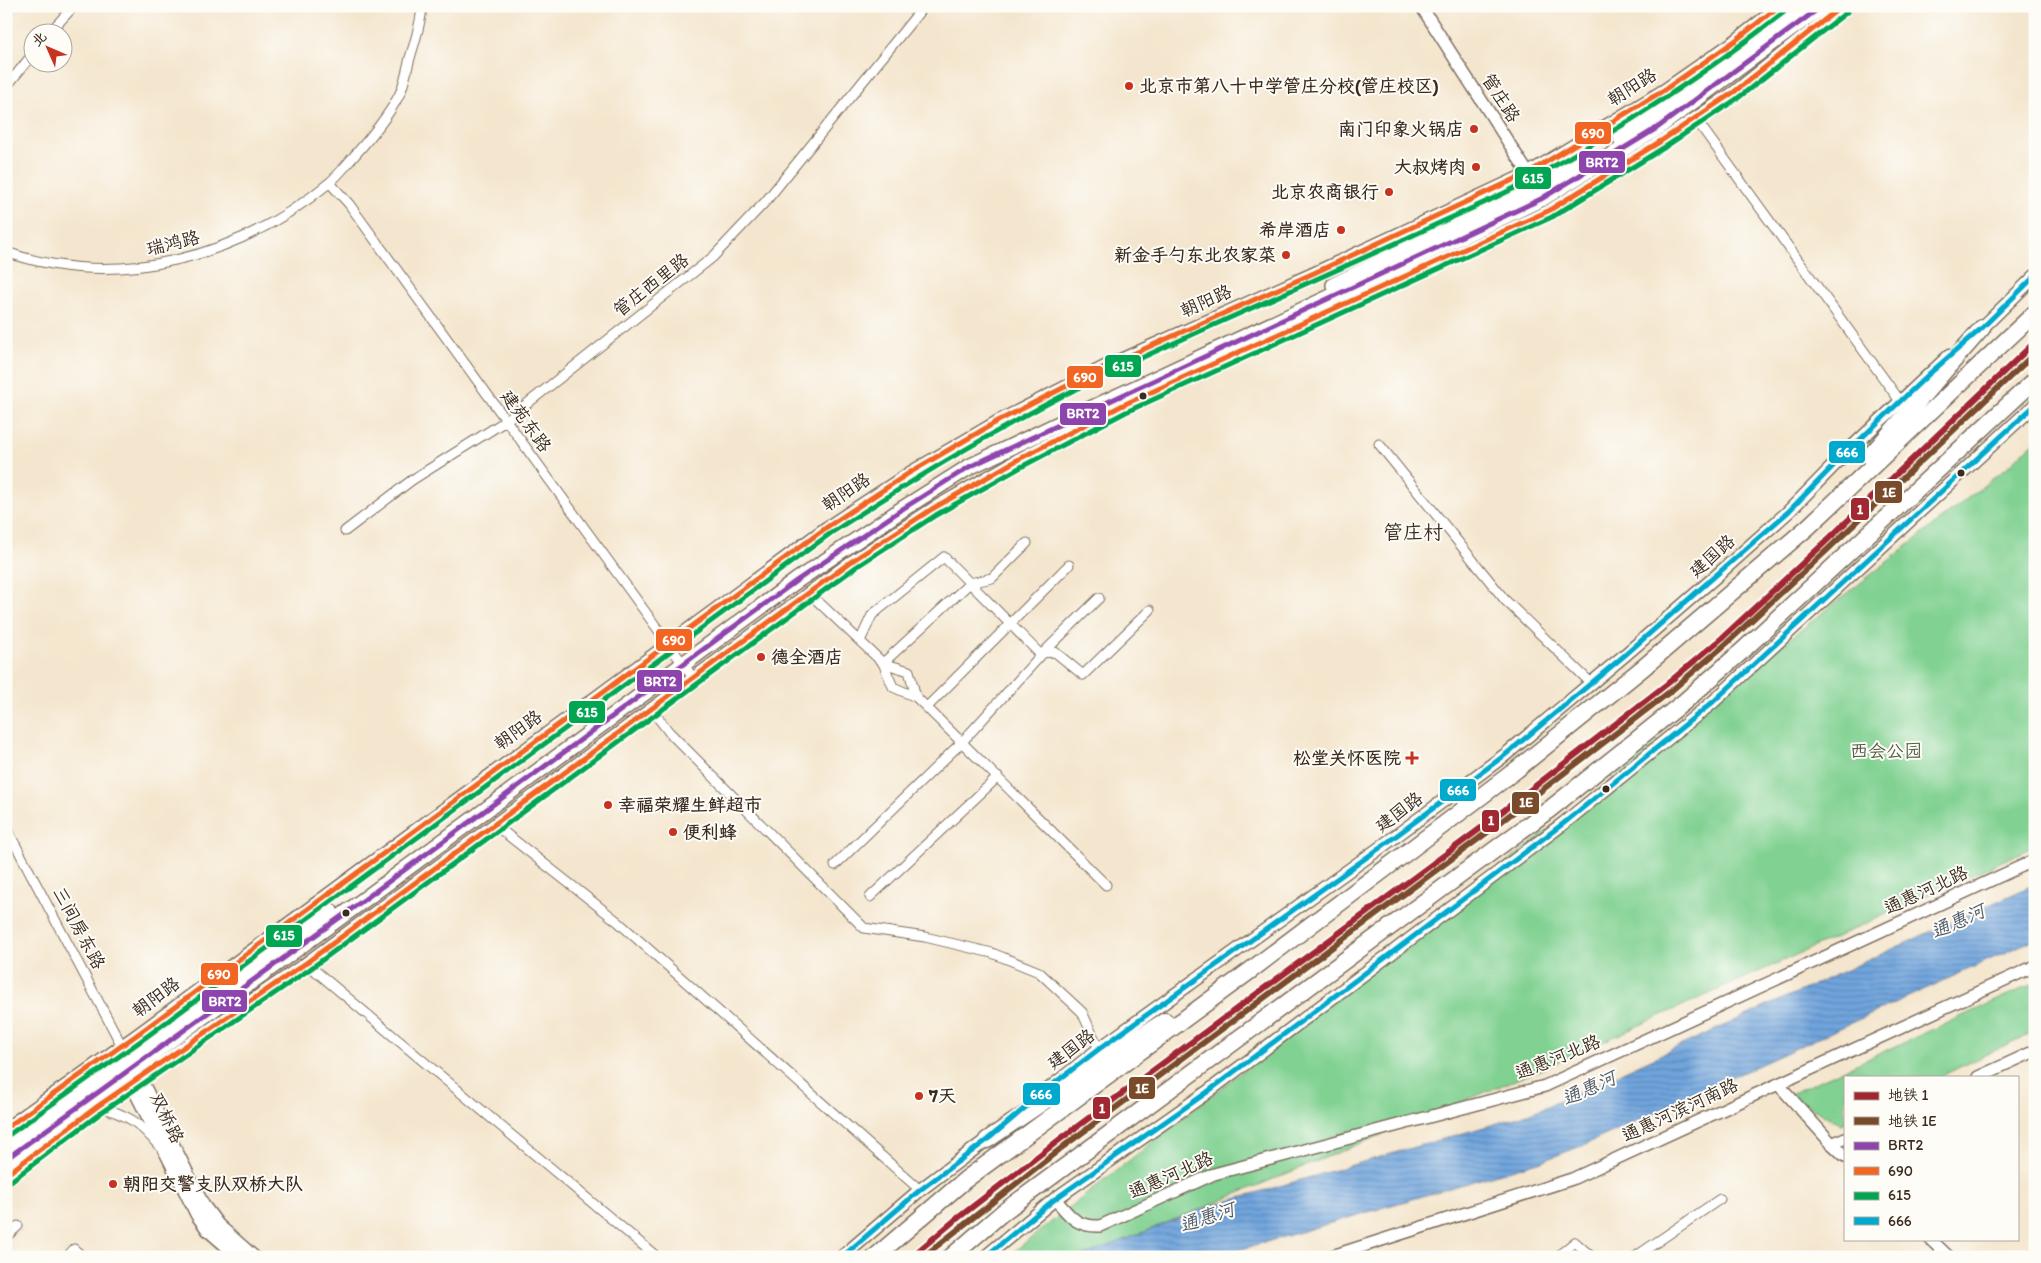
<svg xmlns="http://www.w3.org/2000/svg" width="2041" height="1263" font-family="Itim,'LXGW WenKai TC',sans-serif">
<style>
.green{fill:#81d192;stroke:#5e7e58}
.water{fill:url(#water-rules);stroke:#56677e}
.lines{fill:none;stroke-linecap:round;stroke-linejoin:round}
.minor-casing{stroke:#7c6c5c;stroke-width:11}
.tertiary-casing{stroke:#7c6c5c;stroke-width:14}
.secondary-casing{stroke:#7c6c5c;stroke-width:15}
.trunk-casing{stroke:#7c6c5c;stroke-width:18}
.motorway-casing{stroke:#7c6c5c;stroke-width:19}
.minor{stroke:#fff;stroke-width:9}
.tertiary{stroke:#fff;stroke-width:11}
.secondary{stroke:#fff;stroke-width:12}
.trunk{stroke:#fff;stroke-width:15}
.motorway{stroke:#fff;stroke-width:16}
.bus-1-casing{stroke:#fdfcf7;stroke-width:9}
.bus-2-casing{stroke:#fdfcf7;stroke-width:9}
.bus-3-casing{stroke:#fdfcf7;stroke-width:9}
.bus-4-casing{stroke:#fdfcf7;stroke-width:9}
.bus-1{stroke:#8e44ad;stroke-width:5}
.bus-2{stroke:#f26522;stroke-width:5}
.bus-3{stroke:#00a651;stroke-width:5}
.bus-4{stroke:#00a9ce;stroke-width:5}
.metro-1-casing{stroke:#fdfcf7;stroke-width:10}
.metro-2-casing{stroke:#fdfcf7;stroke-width:10}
.metro-1{stroke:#a12830;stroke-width:6}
.metro-2{stroke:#7a4b2a;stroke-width:6}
.poi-dot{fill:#c8321e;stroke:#fdfcf7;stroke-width:2}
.bus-dot{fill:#3b2a1e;stroke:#fdfcf7;stroke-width:2}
.labels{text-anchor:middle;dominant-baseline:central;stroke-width:4;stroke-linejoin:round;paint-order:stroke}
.poi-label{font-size:18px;font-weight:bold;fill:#3b2a1e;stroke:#fdfcf7;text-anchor:start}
.street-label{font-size:18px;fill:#3b2a1e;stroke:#fdfcf7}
.park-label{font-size:18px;fill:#505c41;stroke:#fdfcf7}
.water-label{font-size:19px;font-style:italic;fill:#505b6a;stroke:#fdfcf7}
.quarter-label{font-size:20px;fill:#3b2a1e;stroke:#fdfcf7}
.line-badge{stroke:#fdfcf7;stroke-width:2}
.badge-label{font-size:14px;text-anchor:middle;font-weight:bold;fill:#fff}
</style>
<defs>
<pattern id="water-rules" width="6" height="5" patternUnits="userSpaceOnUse" patternTransform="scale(1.25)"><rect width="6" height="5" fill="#70a4dd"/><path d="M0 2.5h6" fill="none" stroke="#5d86b3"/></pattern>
</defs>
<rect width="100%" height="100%" fill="#fdfcf7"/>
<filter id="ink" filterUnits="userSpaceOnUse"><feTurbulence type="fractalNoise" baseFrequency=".02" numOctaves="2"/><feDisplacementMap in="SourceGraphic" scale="10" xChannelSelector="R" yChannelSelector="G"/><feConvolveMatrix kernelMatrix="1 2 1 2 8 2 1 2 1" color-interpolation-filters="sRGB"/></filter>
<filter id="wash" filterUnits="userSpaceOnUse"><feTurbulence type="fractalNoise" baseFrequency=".0096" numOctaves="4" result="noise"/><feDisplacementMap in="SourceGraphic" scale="20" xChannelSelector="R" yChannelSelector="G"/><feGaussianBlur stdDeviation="1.12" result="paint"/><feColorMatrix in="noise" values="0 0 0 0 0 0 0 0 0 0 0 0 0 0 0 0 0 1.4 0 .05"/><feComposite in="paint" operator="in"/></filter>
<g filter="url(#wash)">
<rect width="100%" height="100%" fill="#f4e6ce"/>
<!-- green -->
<path class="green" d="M 2035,441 L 2035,846 L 1856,928 L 1542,1069 L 1083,1257 L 1007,1257 L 2006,468 Z
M 2035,983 L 2035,1031 L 1939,1077 L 1845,1077 L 1845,1122 L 1841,1124 L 1788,1095 Z"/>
<!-- water -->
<path class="water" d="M 2035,884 L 2035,939 L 1584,1145 L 1542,1161 L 1215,1257 L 1080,1257 L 1214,1205 L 1522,1116 L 1548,1106 Z"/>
</g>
<g filter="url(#ink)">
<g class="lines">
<defs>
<path id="minor" d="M 50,32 L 74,6
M 6,87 L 32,55
M 1695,118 L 1900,401
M 330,183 L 349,204 L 694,679
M 6,252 C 118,291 240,257 329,183 C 338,176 346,165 355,155 C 370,138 392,112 401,91 C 405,80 407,69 410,58 C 415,41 421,24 422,6
M 1379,444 L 1505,600 L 1591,683
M 345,531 L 412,480 L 504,422 L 713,257 L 766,201 L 924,6
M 809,593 L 883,663 L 893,687 L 916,697 L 909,671 L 883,663
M 860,641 L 872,615 L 944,557 L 1039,653 L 1055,652 L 1083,675 L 1150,610
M 883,663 L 970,583 L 992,578 L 1027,543
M 916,697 L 1106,885
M 927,707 L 1069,565
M 652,710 L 669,732 L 864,928 L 925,937 L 992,953 L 1039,972 L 1082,1012 L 1099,1049
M 495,825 L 617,921 L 920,1190
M 6,827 L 122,1046
M 835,865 L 962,742 L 1043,653 L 1099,598
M 870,897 L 998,777
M 306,963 L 657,1257
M 98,1106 C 129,1116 138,1121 159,1146
M 6,1237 L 18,1226
M 67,1257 L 74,1249 L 83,1257
M 1557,1257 L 1575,1242 L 1592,1257
M 1635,1257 L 1720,1199"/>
<path id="tertiary" d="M 1421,6 L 1528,173 L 1539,195
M 1978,1077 L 2035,1051
M 1778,1084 L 1832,1144 L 1845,1138
M 6,1128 L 138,1034 L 827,527 L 909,473 L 998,421 L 1106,366 L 1314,273 L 1528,173 L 1664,90 L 1736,40 L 1779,6
M 1832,1144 L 1845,1156
M 6,1175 L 98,1106 L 306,963 L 852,561 L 932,509 L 1017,460 L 1123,405 L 1548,211 L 1661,141 L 1734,92 L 1842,6
M 1055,1199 C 1070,1216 1076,1227 1100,1226 L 1214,1174 L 1545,1086 L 2035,860
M 1930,1239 L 1949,1257
M 1329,1257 L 1572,1179 L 2035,966"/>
<path id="secondary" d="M 1976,334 L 2035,276
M 122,1046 L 140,1078 L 203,1205 L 218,1225 L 254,1257
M 122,1065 L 197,1215 L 208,1230 L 239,1257
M 1031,1103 L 1099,1049 L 1377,850 L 1505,755 L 1625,655 L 1714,578 L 1788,512 L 1850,449 L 1949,356
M 842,1257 L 920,1190 L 993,1135
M 985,1257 L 1055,1199 L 1206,1093 L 1564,823 L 1713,702 L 2035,405"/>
<path id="trunk" d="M 1621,139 L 1719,70 L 1804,6
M 1334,285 L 1536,189 L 1588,159
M 6,1146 L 330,911
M 6,1159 L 346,913 L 796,581 L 904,508 L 969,467 L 1071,418 L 1541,199 L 1657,128 L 1822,6"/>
<path id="motorway" d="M 1870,456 L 1982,328
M 987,1140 L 1136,1039 L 1165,1021
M 875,1257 L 965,1180 L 1251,970 L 1516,770 L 1644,667 L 1808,527 L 2035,313
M 951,1257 L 1002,1213 L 1550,809 L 1684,702 L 1741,652 L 2035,380"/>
</defs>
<!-- minor casing -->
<use href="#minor" class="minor-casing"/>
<!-- tertiary casing -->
<use href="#tertiary" class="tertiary-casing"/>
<!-- secondary casing -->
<use href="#secondary" class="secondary-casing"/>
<!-- trunk casing -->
<use href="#trunk" class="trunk-casing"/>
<!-- motorway casing -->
<use href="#motorway" class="motorway-casing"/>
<!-- minor -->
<use href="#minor" class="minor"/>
<!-- tertiary -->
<use href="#tertiary" class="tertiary"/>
<!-- secondary -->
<use href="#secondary" class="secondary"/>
<!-- trunk -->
<use href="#trunk" class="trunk"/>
<!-- motorway -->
<use href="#motorway" class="motorway"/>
<defs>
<path id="bus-1" d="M 6,1159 L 346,913 L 796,581 L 904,508 L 969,467 L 1541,199 L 1657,128 L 1822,6"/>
<path id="bus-2" d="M 6,1128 L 138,1034 L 827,527 L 909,473 L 998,421 L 1106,366 L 1314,273 L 1528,173 L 1664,90 L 1736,40 L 1779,6
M 6,1175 L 98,1106 L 306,963 L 852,561 L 932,509 L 1017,460 L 1123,405 L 1548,211 L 1661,141 L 1734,92 L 1842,6"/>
<path id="bus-3" d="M 10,1134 L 142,1040 L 831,533 C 921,474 1013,418 1111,372 C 1213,324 1317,280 1420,232 C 1457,214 1497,199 1533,178 C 1621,129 1705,74 1784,12
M 11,1181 L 102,1112 L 310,969 L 856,567 L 936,515 L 1021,467 L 1126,412 L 1552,217 L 1665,147 L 1738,98 L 1847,12"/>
<path id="bus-4" d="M 842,1257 L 920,1190 L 987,1140 L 1052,1085 L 1099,1049 L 1377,850 L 1505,755 L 1625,655 L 1788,512 L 1850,449 L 1929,374 L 1982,328 L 2035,276
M 985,1257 L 1055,1199 L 1206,1093 L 1564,823 L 1713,702 L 2035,405"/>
</defs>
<!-- bus-1 casing -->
<use href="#bus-1" class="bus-1-casing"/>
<!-- bus-2 casing -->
<use href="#bus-2" class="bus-2-casing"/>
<!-- bus-3 casing -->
<use href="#bus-3" class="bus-3-casing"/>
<!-- bus-4 casing -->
<use href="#bus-4" class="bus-4-casing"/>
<!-- bus-1 -->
<use href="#bus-1" class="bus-1"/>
<!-- bus-2 -->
<use href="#bus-2" class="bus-2"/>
<!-- bus-3 -->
<use href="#bus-3" class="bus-3"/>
<!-- bus-4 -->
<use href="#bus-4" class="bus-4"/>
<defs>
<path id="metro-1" d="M 911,1257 L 954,1221 L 1059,1140 L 1481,828 L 1667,684 L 1722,638 L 1820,547 L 2035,342"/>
<path id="metro-2" d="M 923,1257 L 1064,1146 L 1485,834 L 1672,690 L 1727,643 L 1825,552 L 2035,353"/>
</defs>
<!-- metro-1 casing -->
<use href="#metro-1" class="metro-1-casing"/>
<!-- metro-2 casing -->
<use href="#metro-2" class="metro-2-casing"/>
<!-- metro-1 -->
<use href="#metro-1" class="metro-1"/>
<!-- metro-2 -->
<use href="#metro-2" class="metro-2"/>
</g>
</g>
<!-- markers -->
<g class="poi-dot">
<circle cx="1129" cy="86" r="5"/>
<circle cx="1474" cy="129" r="5"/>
<circle cx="1476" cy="167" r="5"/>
<circle cx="1389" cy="192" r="5"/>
<circle cx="1341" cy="230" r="5"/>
<circle cx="1286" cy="255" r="5"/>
<circle cx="761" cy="657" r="5"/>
<path d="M1409.5 750.5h5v5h5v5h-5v5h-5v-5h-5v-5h5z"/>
<circle cx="608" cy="805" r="5"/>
<circle cx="673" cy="832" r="5"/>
<circle cx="919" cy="1096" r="5"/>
<circle cx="113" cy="1184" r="5"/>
</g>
<g class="bus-dot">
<circle cx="1143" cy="396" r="4.5"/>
<circle cx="1961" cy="473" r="4.5"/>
<circle cx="1606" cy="789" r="4.5"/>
<circle cx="346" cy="913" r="4.5"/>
</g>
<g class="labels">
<!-- poi labels -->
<g class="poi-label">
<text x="1139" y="86">北京市第八十中学管庄分校(管庄校区)</text>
<text x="1464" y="129" text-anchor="end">南门印象火锅店</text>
<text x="1466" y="167" text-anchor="end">大叔烤肉</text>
<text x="1379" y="192" text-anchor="end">北京农商银行</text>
<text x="1331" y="230" text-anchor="end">希岸酒店</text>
<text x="1276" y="255" text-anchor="end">新金手勺东北农家菜</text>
<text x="771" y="657">德全酒店</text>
<text x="1401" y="758" text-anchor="end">松堂关怀医院</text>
<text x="618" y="805">幸福荣耀生鲜超市</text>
<text x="683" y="832">便利蜂</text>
<text x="929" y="1096">7天</text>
<text x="123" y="1184">朝阳交警支队双桥大队</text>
</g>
<!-- street labels -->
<g class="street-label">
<text transform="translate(1632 87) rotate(-32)">朝阳路</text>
<text transform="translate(1501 98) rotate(57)">管庄路</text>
<text transform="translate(173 243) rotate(-14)">瑞鸿路</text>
<text transform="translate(651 285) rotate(-38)">管庄西里路</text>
<text transform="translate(1206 301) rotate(-24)">朝阳路</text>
<text transform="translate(526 421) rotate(54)">建苑东路</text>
<text transform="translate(846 492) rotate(-34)">朝阳路</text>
<text transform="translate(1712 556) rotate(-42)">建国路</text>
<text transform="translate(518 730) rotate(-36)">朝阳路</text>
<text transform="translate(1399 812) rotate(-37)">建国路</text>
<text transform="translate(1926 890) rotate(-25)">通惠河北路</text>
<text transform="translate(79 928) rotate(62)">三间房东路</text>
<text transform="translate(156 997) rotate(-37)">朝阳路</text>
<text transform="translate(1071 1049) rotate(-37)">建国路</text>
<text transform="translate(1558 1057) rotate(-22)">通惠河北路</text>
<text transform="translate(1680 1110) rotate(-25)">通惠河滨河南路</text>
<text transform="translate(167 1118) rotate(64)">双桥路</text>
<text transform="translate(1171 1175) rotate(-24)">通惠河北路</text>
</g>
<!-- park labels -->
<g class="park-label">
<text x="1886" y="751">西会公园</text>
</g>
<!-- water labels -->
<g class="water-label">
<text transform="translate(1958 921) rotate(-24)">通惠河</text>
<text transform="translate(1589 1088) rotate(-24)">通惠河</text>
<text transform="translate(1207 1217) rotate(-18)">通惠河</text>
</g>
<!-- quarter labels -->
<g class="quarter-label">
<text x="1413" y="532">管庄村</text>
</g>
</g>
<g class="line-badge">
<rect x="1574" y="121" width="38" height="24" rx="5" fill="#f26522"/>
<rect x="1578" y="150" width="48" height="24" rx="5" fill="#8e44ad"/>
<rect x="1514" y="166" width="38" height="24" rx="5" fill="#00a651"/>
<rect x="1104" y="354" width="38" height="24" rx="5" fill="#00a651"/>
<rect x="1066" y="365" width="38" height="24" rx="5" fill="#f26522"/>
<rect x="1059" y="402" width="48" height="24" rx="5" fill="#8e44ad"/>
<rect x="1828" y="440" width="38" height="24" rx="5" fill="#00a9ce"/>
<rect x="1874" y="480" width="29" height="24" rx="5" fill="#7a4b2a"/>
<rect x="1850" y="497" width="20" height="24" rx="5" fill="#a12830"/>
<rect x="655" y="628" width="38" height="24" rx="5" fill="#f26522"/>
<rect x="636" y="669" width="47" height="24" rx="5" fill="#8e44ad"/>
<rect x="568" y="700" width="38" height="24" rx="5" fill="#00a651"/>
<rect x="1439" y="778" width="38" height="24" rx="5" fill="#00a9ce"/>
<rect x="1511" y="791" width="29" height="24" rx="5" fill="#7a4b2a"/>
<rect x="1481" y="809" width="19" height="24" rx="5" fill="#a12830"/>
<rect x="265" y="924" width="38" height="24" rx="5" fill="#00a651"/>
<rect x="200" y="962" width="39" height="24" rx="5" fill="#f26522"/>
<rect x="201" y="989" width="47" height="24" rx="5" fill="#8e44ad"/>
<rect x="1128" y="1076" width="28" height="24" rx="5" fill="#7a4b2a"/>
<rect x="1022" y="1082" width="39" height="24" rx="5" fill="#00a9ce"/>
<rect x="1092" y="1096" width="19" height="24" rx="5" fill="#a12830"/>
</g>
<g class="badge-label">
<text x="1593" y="138">690</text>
<text x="1602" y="167">BRT2</text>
<text x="1533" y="183">615</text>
<text x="1123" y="371">615</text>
<text x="1085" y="382">690</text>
<text x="1083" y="418">BRT2</text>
<text x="1847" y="457">666</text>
<text x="1889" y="497">1E</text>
<text x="1860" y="514">1</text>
<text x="674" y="645">690</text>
<text x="660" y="686">BRT2</text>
<text x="587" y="717">615</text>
<text x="1458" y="795">666</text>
<text x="1526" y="807">1E</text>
<text x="1491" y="825">1</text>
<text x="284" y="940">615</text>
<text x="219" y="979">690</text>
<text x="225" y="1006">BRT2</text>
<text x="1142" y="1093">1E</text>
<text x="1041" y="1099">666</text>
<text x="1102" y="1113">1</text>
</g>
<!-- margin -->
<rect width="2041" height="1263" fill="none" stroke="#fdfcf7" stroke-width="25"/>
<!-- legend -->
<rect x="1844" y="1076" width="175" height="165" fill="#fdfcf7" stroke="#afa8a0"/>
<rect x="1854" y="1092" width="25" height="8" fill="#a12830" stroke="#afa8a0"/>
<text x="1888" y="1100" font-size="15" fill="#3b2a1e">地铁 1</text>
<rect x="1854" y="1117" width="25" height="8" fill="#7a4b2a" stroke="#afa8a0"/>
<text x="1888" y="1126" font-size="15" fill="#3b2a1e">地铁 1E</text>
<rect x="1854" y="1142" width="25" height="8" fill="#8e44ad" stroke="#afa8a0"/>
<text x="1888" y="1150" font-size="15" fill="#3b2a1e">BRT2</text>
<rect x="1854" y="1167" width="25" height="8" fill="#f26522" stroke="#afa8a0"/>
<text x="1888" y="1176" font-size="15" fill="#3b2a1e">690</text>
<rect x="1854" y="1192" width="25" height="8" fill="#00a651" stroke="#afa8a0"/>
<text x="1888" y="1200" font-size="15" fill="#3b2a1e">615</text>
<rect x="1854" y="1217" width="25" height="8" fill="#00a9ce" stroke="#afa8a0"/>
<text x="1888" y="1226" font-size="15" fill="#3b2a1e">666</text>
<!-- north arrow -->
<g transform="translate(48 48) rotate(315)"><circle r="24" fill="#fdfcf7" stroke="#afa8a0"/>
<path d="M0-4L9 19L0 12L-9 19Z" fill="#c8321e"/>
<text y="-8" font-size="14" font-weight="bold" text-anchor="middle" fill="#3b2a1e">北</text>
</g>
</svg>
